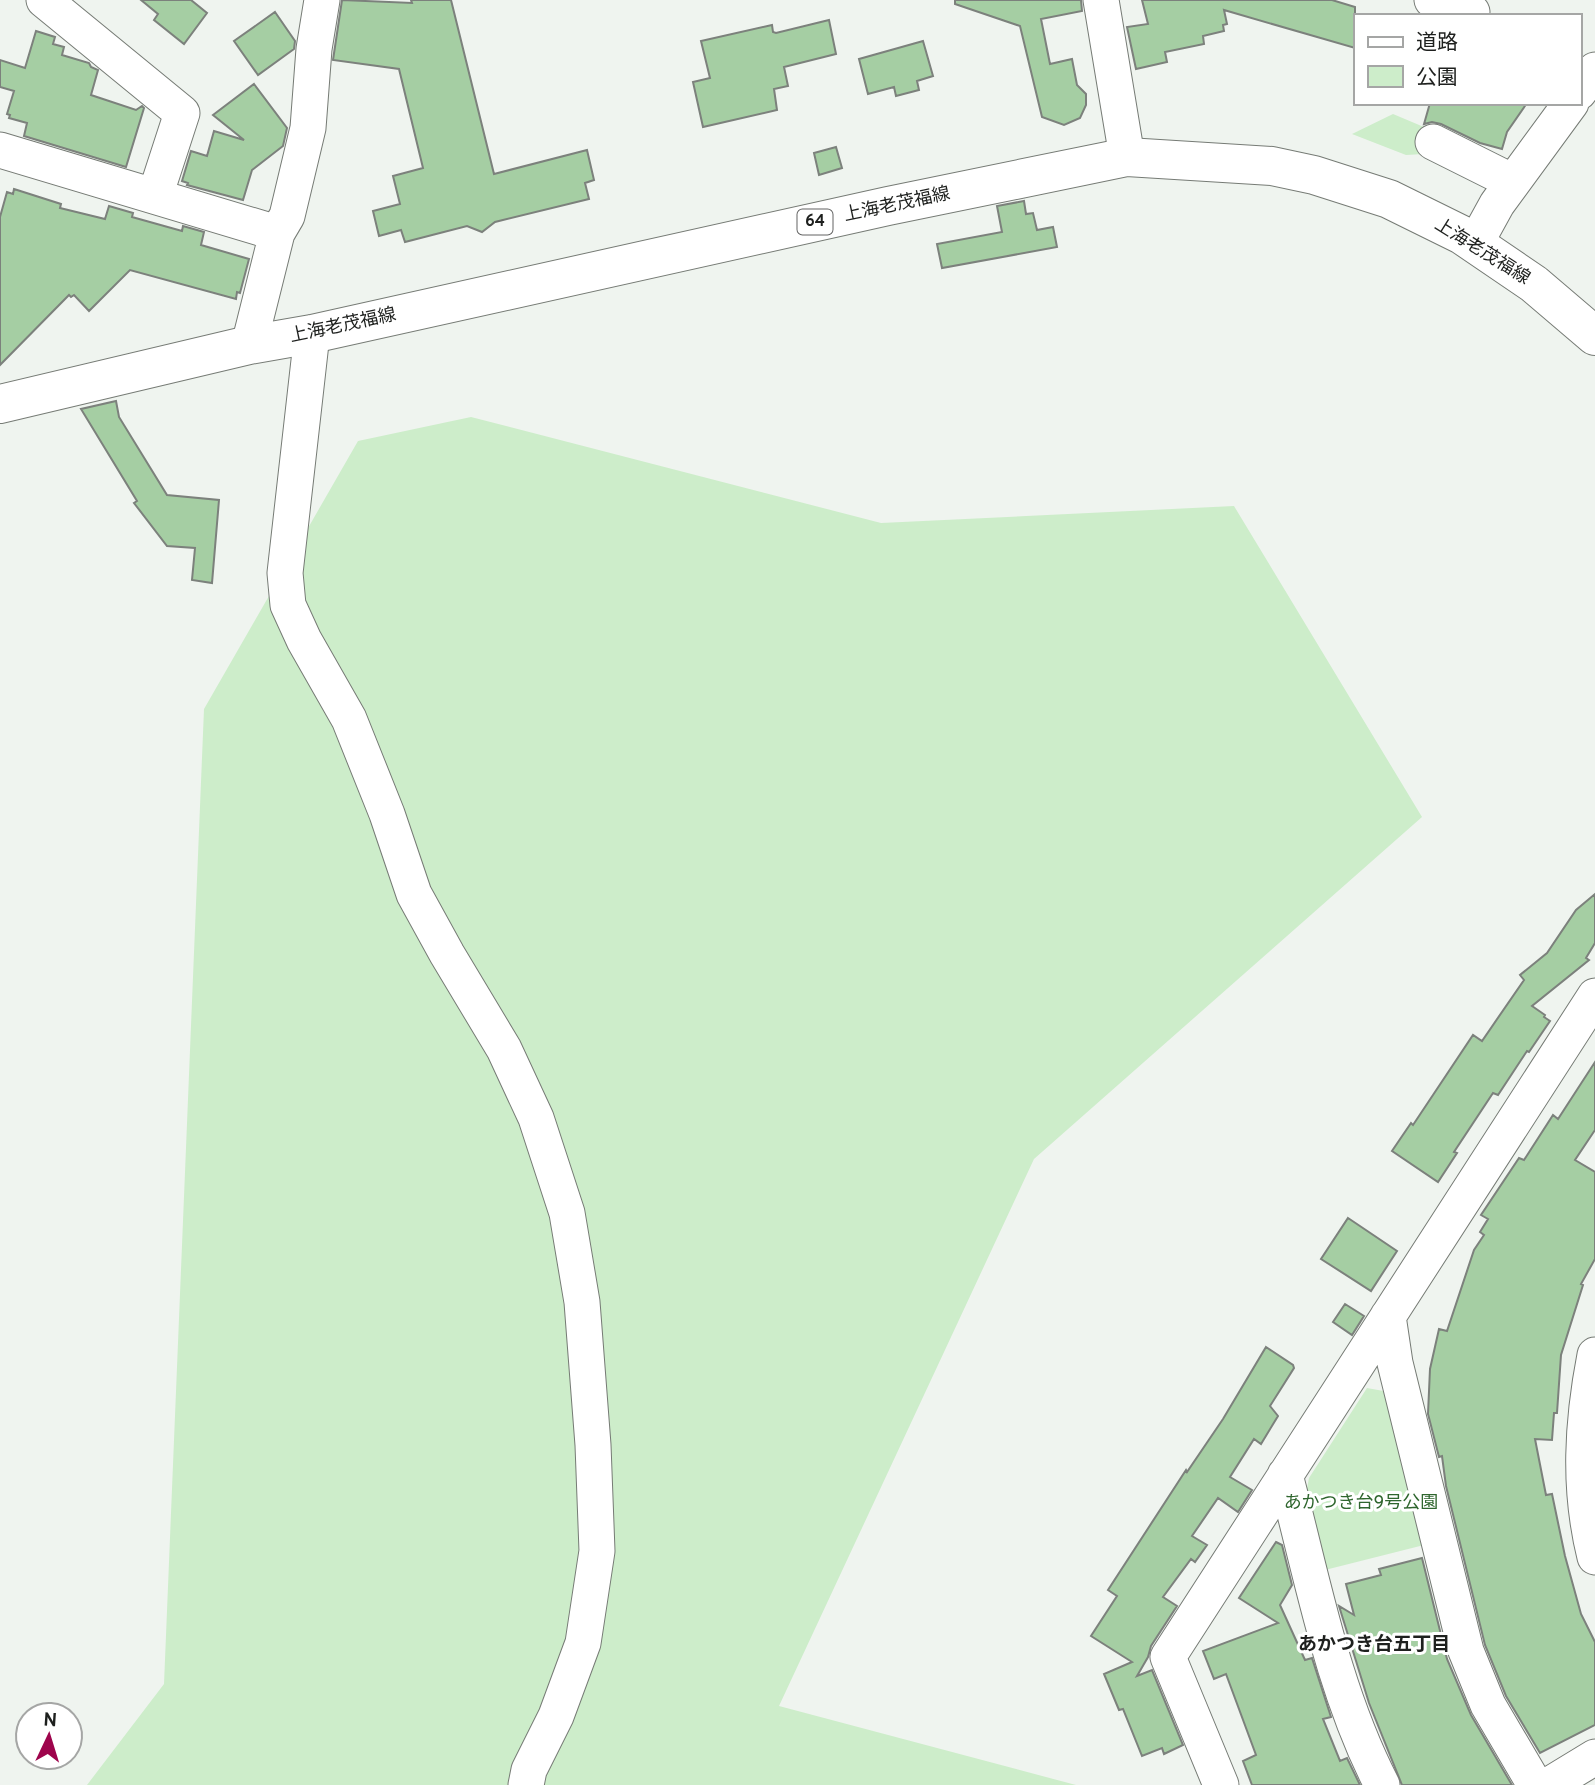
<svg xmlns="http://www.w3.org/2000/svg" width="1595" height="1785" font-family="Overpass,'Noto Sans JP',sans-serif">
<style>
.green{fill:#cdedca}
.building{fill:#a5cea3;stroke:#7c817c;stroke-width:2}
.lines{fill:none;stroke-linecap:round;stroke-linejoin:round}
.minor-casing{stroke:#767b75;stroke-width:37}
.major-casing{stroke:#767b75;stroke-width:40}
.minor{stroke:#fff;stroke-width:35}
.major{stroke:#fff;stroke-width:38}
.labels{text-anchor:middle;dominant-baseline:central;stroke-width:6;stroke-linejoin:round;paint-order:stroke}
.shield{fill:#fff;stroke:#626362;stroke-width:2}
.shield-label{font-size:16px;font-weight:bold;fill:#1e201e}
.street-label{font-size:18px;fill:#1e201e;stroke:#fff}
.park-label{font-size:18px;fill:#2f662e;stroke:#fff}
.neighbourhood-label{font-size:19px;font-weight:bold;fill:#1e201e;stroke:#fff}
</style>
<rect width="100%" height="100%" fill="#eff4ef"/>
<!-- green -->
<path class="green" d="M 1393,114 L 1431,130 L 1424,154 L 1406,155 L 1352,134 Z
M 471,417 L 881,523 L 1234,506 L 1422,817 L 1034,1159 L 779,1706 L 1076,1785 L 87,1785 L 164,1684 L 204,709 L 358,441 Z
M 1367,1388 L 1389,1392 L 1428,1544 L 1321,1571 L 1304,1504 L 1309,1478 Z"/>
<!-- building -->
<path class="building" d="M 141,0 L 191,0 L 207,13 L 184,44 L 154,20 L 158,14 Z
M 342,0 L 412,3 L 411,0 L 451,0 L 494,174 L 587,150 L 594,180 L 585,183 L 589,199 L 495,222 L 482,232 L 467,226 L 405,242 L 401,230 L 379,236 L 373,211 L 400,204 L 393,176 L 423,168 L 399,69 L 333,60 Z
M 955,0 L 1081,0 L 1082,11 L 1041,19 L 1050,64 L 1072,59 L 1077,85 L 1086,94 L 1086,105 L 1080,118 L 1064,125 L 1042,117 L 1020,26 L 955,4 Z
M 1142,0 L 1332,0 L 1355,7 L 1355,48 L 1224,10 L 1227,24 L 1223,25 L 1224,31 L 1203,36 L 1204,44 L 1165,52 L 1167,62 L 1136,69 L 1127,27 L 1148,24 Z
M 275,12 L 295,41 L 294,49 L 258,75 L 234,41 Z
M 829,20 L 836,54 L 784,67 L 788,86 L 774,89 L 777,110 L 703,127 L 693,82 L 710,78 L 701,41 L 772,25 L 773,32 L 776,33 Z
M 36,31 L 55,37 L 53,44 L 64,47 L 62,55 L 89,63 L 91,67 L 98,70 L 91,95 L 136,110 L 142,106 L 144,108 L 126,167 L 24,136 L 27,123 L 9,118 L 10,115 L 7,114 L 14,91 L 0,87 L 0,60 L 25,68 Z
M 923,41 L 933,76 L 917,81 L 919,90 L 896,96 L 894,87 L 868,94 L 859,59 Z
M 254,84 L 287,128 L 283,146 L 252,170 L 243,200 L 187,185 L 188,183 L 182,181 L 191,151 L 207,156 L 214,131 L 244,140 L 213,115 Z
M 1430,103 L 1527,103 L 1507,132 L 1502,149 L 1480,143 L 1441,124 L 1432,122 L 1424,124 Z
M 836,147 L 842,168 L 819,175 L 814,153 Z
M 14,189 L 61,204 L 60,208 L 105,219 L 109,206 L 133,213 L 132,217 L 182,231 L 183,226 L 204,232 L 201,245 L 249,259 L 240,293 L 237,292 L 236,299 L 130,270 L 89,311 L 74,295 L 71,297 L 69,295 L 0,365 L 0,217 L 7,192 L 13,194 Z
M 1024,201 L 1026,214 L 1033,213 L 1037,230 L 1053,227 L 1057,247 L 942,268 L 937,244 L 1002,232 L 997,206 Z
M 116,401 L 119,417 L 167,495 L 219,500 L 212,583 L 192,580 L 195,548 L 167,546 L 134,503 L 137,501 L 81,409 Z
M 1595,894 L 1595,943 L 1586,958 L 1589,960 L 1532,1006 L 1545,1015 L 1544,1017 L 1550,1021 L 1529,1052 L 1527,1051 L 1498,1095 L 1493,1093 L 1454,1152 L 1457,1153 L 1438,1182 L 1392,1151 L 1411,1123 L 1413,1125 L 1473,1035 L 1482,1041 L 1524,980 L 1520,975 L 1547,953 L 1576,910 Z
M 1595,1062 L 1595,1130 L 1575,1160 L 1595,1172 L 1595,1259 L 1581,1284 L 1583,1285 L 1561,1355 L 1557,1413 L 1554,1413 L 1552,1440 L 1535,1439 L 1546,1495 L 1552,1494 L 1565,1556 L 1581,1614 L 1595,1642 L 1595,1725 L 1540,1753 L 1506,1696 L 1485,1645 L 1446,1486 L 1442,1456 L 1439,1457 L 1428,1414 L 1430,1369 L 1439,1329 L 1447,1331 L 1474,1250 L 1484,1235 L 1480,1232 L 1488,1219 L 1481,1215 L 1519,1158 L 1524,1160 L 1553,1115 L 1558,1119 Z
M 1348,1218 L 1397,1251 L 1371,1291 L 1321,1259 Z
M 1345,1304 L 1364,1316 L 1352,1335 L 1333,1322 Z
M 1266,1347 L 1293,1365 L 1294,1368 L 1270,1406 L 1278,1416 L 1261,1444 L 1254,1439 L 1230,1477 L 1252,1490 L 1238,1512 L 1218,1498 L 1192,1536 L 1207,1545 L 1195,1562 L 1191,1559 L 1163,1597 L 1177,1606 L 1151,1646 L 1148,1657 L 1137,1676 L 1152,1670 L 1183,1745 L 1164,1754 L 1162,1748 L 1142,1756 L 1123,1709 L 1119,1710 L 1104,1674 L 1132,1662 L 1091,1636 L 1117,1596 L 1108,1590 L 1186,1470 L 1187,1472 L 1223,1419 Z
M 1276,1542 L 1282,1545 L 1292,1585 L 1280,1605 L 1305,1660 L 1312,1658 L 1331,1717 L 1323,1719 L 1340,1761 L 1347,1758 L 1360,1785 L 1252,1785 L 1243,1761 L 1256,1755 L 1226,1674 L 1214,1679 L 1203,1651 L 1278,1623 L 1239,1598 Z
M 1422,1558 L 1447,1659 L 1471,1715 L 1512,1785 L 1402,1785 L 1369,1703 L 1339,1606 L 1354,1615 L 1346,1584 L 1381,1575 L 1379,1569 Z"/>
<g class="lines">
<defs>
<path id="minor" d="M 44,0 L 182,113 L 155,196
M 1101,0 L 1127,157
M 1432,0 L 1472,12
M 1579,92 L 1595,70
M 1433,142 L 1513,182
M 0,150 L 277,233
M 1475,244 L 1497,204 L 1571,103
M 312,334 L 285,573 L 288,605 L 304,640 L 349,719 L 387,814 L 414,894 L 447,954 L 504,1049 L 536,1118 L 567,1213 L 582,1302 L 593,1445 L 597,1551 L 583,1643 L 556,1716 L 529,1770 L 526,1785
M 249,345 L 277,233 L 287,216 L 308,128 L 314,49 L 322,0
M 1388,1316 L 1395,1363 L 1466,1651 L 1488,1705 L 1535,1785
M 1595,1355 C 1582,1422 1578,1489 1595,1557
M 1285,1475 C 1313,1580 1332,1688 1382,1785
M 1221,1785 L 1168,1657 L 1595,996
M 1549,1785 L 1595,1757"/>
<path id="major" d="M 0,404 L 249,345 L 312,334 L 888,206 L 1127,157 L 1272,166 L 1314,175 L 1389,199 L 1462,235 L 1534,284 L 1595,336"/>
</defs>
<!-- minor casing -->
<use href="#minor" class="minor-casing"/>
<!-- major casing -->
<use href="#major" class="major-casing"/>
<!-- minor -->
<use href="#minor" class="minor"/>
<!-- major -->
<use href="#major" class="major"/>
</g>
<g class="labels">
<!-- shield labels -->
<rect class="shield" x="797.5" y="209.5" width="35" height="25" rx="5"/>
<g class="shield-label">
<text x="815" y="222">64</text>
</g>
<!-- street labels -->
<g class="street-label">
<text transform="translate(897 205) rotate(-12)">上海老茂福線</text>
<text transform="translate(1482 252) rotate(32)">上海老茂福線</text>
<text transform="translate(343 326) rotate(-12)">上海老茂福線</text>
</g>
<!-- park labels -->
<g class="park-label">
<text x="1361" y="1503">あかつき台9号公園</text>
</g>
<!-- neighbourhood labels -->
<g class="neighbourhood-label">
<text x="1374" y="1645">あかつき台五丁目</text>
</g>
</g>
<!-- legend -->
<rect x="1354" y="14" width="228" height="91" fill="#ffffff" stroke="#a5a6a5" stroke-width="2"/>
<rect x="1368" y="37" width="35" height="10" fill="#ffffff" stroke="#a5a6a5" stroke-width="2"/>
<text x="1416" y="49" font-size="21" fill="#1e201e">道路</text>
<rect x="1368" y="66" width="35" height="21" fill="#cdedca" stroke="#a5a6a5" stroke-width="2"/>
<text x="1416" y="84" font-size="21" fill="#1e201e">公園</text>
<!-- north arrow -->
<g transform="translate(49 1736) rotate(4)"><circle r="33" fill="#ffffff" stroke="#a5a6a5" stroke-width="2"/>
<path d="M0-5L12 26L0 18L-12 26Z" fill="#9e044c"/>
<text y="-10" font-size="19" font-weight="bold" text-anchor="middle" fill="#1e201e">N</text>
</g>
</svg>
